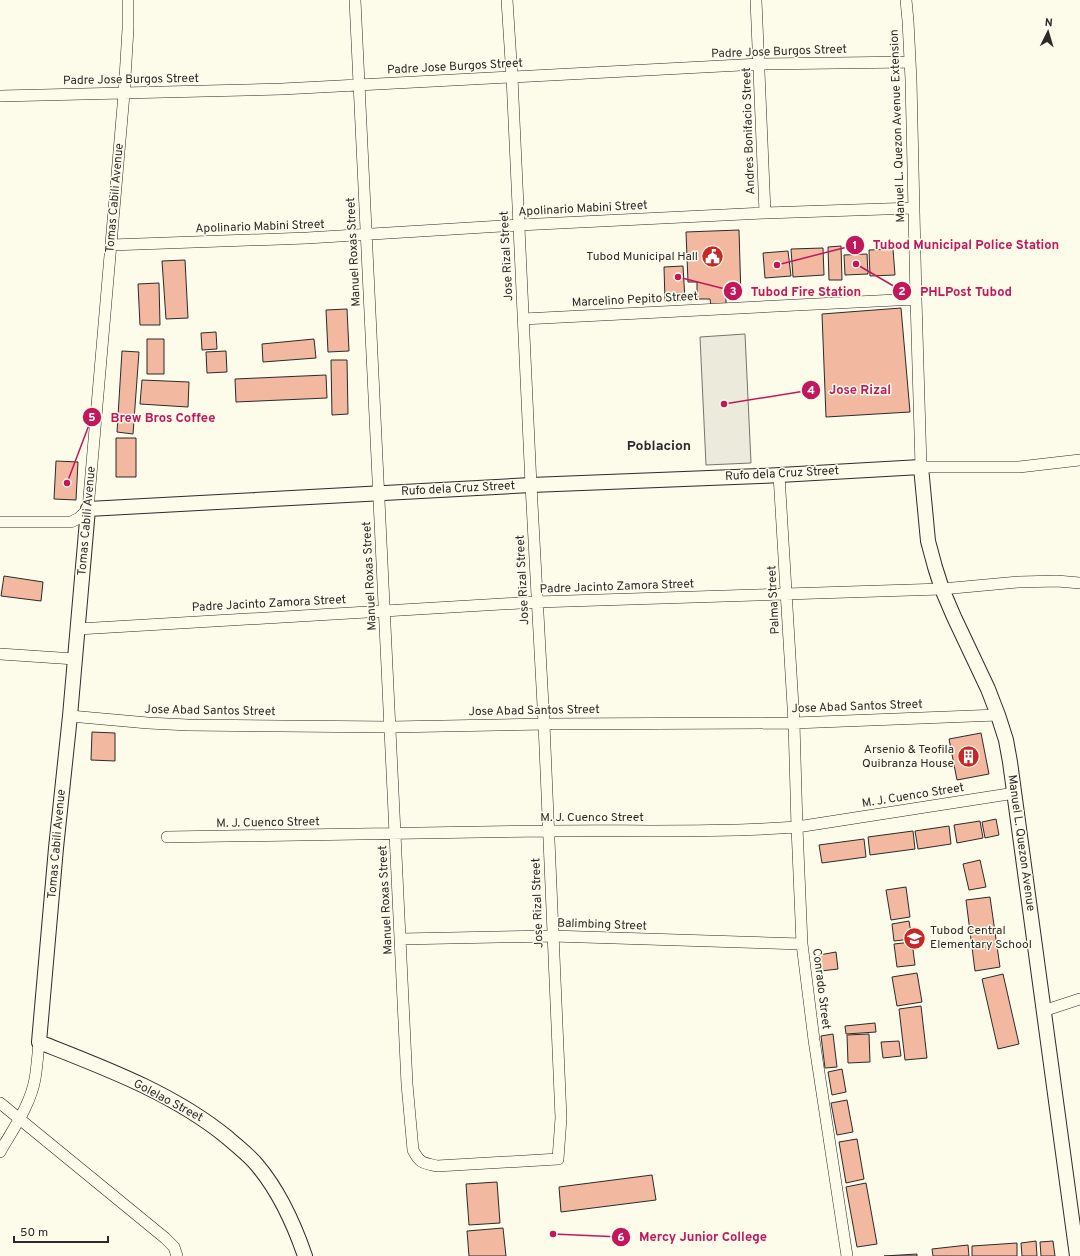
<svg xmlns="http://www.w3.org/2000/svg" width="1080" height="1256" font-family="Overpass,sans-serif">
<style>
.green{fill:#ecebdb;stroke:#74746e}
.building{fill:#f2b8a0;stroke:#2b2b2b}
.lines{fill:none;stroke-linecap:round;stroke-linejoin:round}
.minor-casing{stroke:#2b2b2b;stroke-width:12}
.tertiary-casing{stroke:#2b2b2b;stroke-width:16}
.minor{stroke:#fdfbea;stroke-width:11}
.tertiary{stroke:#fdfbea;stroke-width:14}
.labels{text-anchor:middle;dominant-baseline:central;stroke-width:3;stroke-linejoin:round;paint-order:stroke}
.street-label{font-size:12px;fill:#2b2b2b;stroke:#fdfbea}
.poi-label{font-size:12px;fill:#2b2b2b;stroke:#fdfbea;text-anchor:end}
.quarter-label{font-size:14px;font-weight:bold;fill:#2b2b2b;stroke:#fdfbea}
.leader{fill:none;stroke:#c2185b;stroke-width:1.5}
.callout-dot{fill:#c2185b;stroke:#fdfbea;stroke-width:1.5}
.mark-label{font-size:12px;text-anchor:middle;font-weight:bold;fill:#fff}
.callout-label{font-size:13px;text-anchor:middle;font-weight:bold;fill:#c2185b;stroke:#fdfbea;stroke-width:3;stroke-linejoin:round;paint-order:stroke}
</style>
<rect width="100%" height="100%" fill="#fdfbea"/>
<!-- green -->
<path class="green" d="M 745,334 L 751,463 L 706,465 L 700,337 Z"/>
<!-- building -->
<path class="building" d="M 739,230 L 741,297 L 726,298 L 726,305 L 711,306 L 710,299 L 697,299 L 697,282 L 688,282 L 686,232 Z
M 841,246 L 842,280 L 829,280 L 828,247 Z
M 823,248 L 824,275 L 793,277 L 791,249 Z
M 893,249 L 895,275 L 870,276 L 869,250 Z
M 788,251 L 791,276 L 765,278 L 763,253 Z
M 867,254 L 868,274 L 845,275 L 844,255 Z
M 185,260 L 188,318 L 166,319 L 162,261 Z
M 683,266 L 685,300 L 665,301 L 664,267 Z
M 159,283 L 160,325 L 140,325 L 138,284 Z
M 901,308 L 910,412 L 826,417 L 822,314 Z
M 347,309 L 349,351 L 328,352 L 326,310 Z
M 216,332 L 217,349 L 202,350 L 201,333 Z
M 147,339 L 164,339 L 164,374 L 147,374 Z
M 314,339 L 316,358 L 263,362 L 262,344 Z
M 122,351 L 139,352 L 133,434 L 117,432 Z
M 226,351 L 227,372 L 207,373 L 206,352 Z
M 331,360 L 347,360 L 348,414 L 332,415 Z
M 326,375 L 327,398 L 236,402 L 235,379 Z
M 142,380 L 189,382 L 188,407 L 140,404 Z
M 116,438 L 136,438 L 136,477 L 116,477 Z
M 56,461 L 78,462 L 76,500 L 54,499 Z
M 4,576 L 43,582 L 41,601 L 1,596 Z
M 92,732 L 115,733 L 115,761 L 91,760 Z
M 981,733 L 989,774 L 957,780 L 949,739 Z
M 996,819 L 999,835 L 985,838 L 982,822 Z
M 980,821 L 983,838 L 957,843 L 954,825 Z
M 949,826 L 951,844 L 918,849 L 915,831 Z
M 913,831 L 915,849 L 870,855 L 868,837 Z
M 864,839 L 866,857 L 822,863 L 819,845 Z
M 980,860 L 986,887 L 969,890 L 963,864 Z
M 906,887 L 910,917 L 891,920 L 886,890 Z
M 990,897 L 1000,967 L 975,971 L 966,900 Z
M 909,921 L 912,939 L 894,941 L 892,924 Z
M 912,942 L 915,965 L 897,967 L 894,944 Z
M 836,952 L 838,969 L 821,971 L 819,955 Z
M 917,973 L 922,1002 L 897,1006 L 892,977 Z
M 1003,974 L 1019,1044 L 998,1049 L 982,979 Z
M 921,1006 L 927,1058 L 905,1060 L 899,1009 Z
M 875,1023 L 876,1032 L 846,1034 L 845,1026 Z
M 833,1034 L 837,1067 L 825,1068 L 821,1036 Z
M 869,1034 L 870,1062 L 848,1063 L 847,1035 Z
M 899,1041 L 901,1056 L 883,1058 L 881,1042 Z
M 842,1069 L 846,1092 L 832,1095 L 828,1072 Z
M 847,1100 L 853,1132 L 837,1135 L 831,1103 Z
M 857,1139 L 864,1179 L 846,1183 L 839,1142 Z
M 652,1175 L 656,1200 L 561,1212 L 559,1187 Z
M 497,1182 L 500,1223 L 469,1225 L 466,1184 Z
M 866,1183 L 877,1244 L 857,1247 L 846,1187 Z
M 503,1228 L 506,1256 L 469,1256 L 467,1231 Z
M 1036,1241 L 1037,1256 L 1022,1256 L 1021,1243 Z
M 1053,1241 L 1055,1256 L 1041,1256 L 1040,1242 Z
M 1017,1243 L 1017,1256 L 972,1256 L 972,1246 Z
M 968,1245 L 969,1256 L 933,1256 L 932,1249 Z
M 917,1254 L 917,1256 L 884,1256 Z"/>
<g class="lines">
<defs>
<path id="minor" d="M 355,0 C 371,361 391,723 407,1084 L 413,1150 C 420,1164 424,1163 437,1166 L 558,1159 L 561,1118 L 544,724 L 531,485 L 512,77 L 507,0
M 756,0 L 765,213
M 906,0 L 908,21 L 911,80 L 916,299 L 921,467 L 1019,467 L 1080,460
M 1,96 L 282,89 L 760,64 L 910,62
M 111,245 L 307,238 L 519,225 L 765,213 L 914,208
M 523,319 L 916,299
M 779,475 L 794,723 L 797,827 L 802,944 L 814,1040 L 847,1256
M 0,522 L 71,522 L 79,518 L 88,509 L 124,94 L 128,29 L 128,0
M 78,629 L 537,602 L 942,589 L 1019,582 L 1057,581 L 1080,583
M 0,654 L 75,659
M 70,716 L 148,723 L 188,725 L 391,727 L 544,724 L 794,723 L 998,715
M 167,837 C 293,835 420,833 547,831 C 630,830 713,833 797,827 L 1015,793
M 401,939 L 552,936 L 802,944
M 1043,1011 L 1080,999
M 0,1103 L 165,1238 L 174,1247 L 177,1256
M 0,1152 C 13,1129 30,1106 35,1079 C 37,1067 38,1054 39,1042"/>
<path id="tertiary" d="M 305,1256 C 294,1224 279,1191 257,1165 C 249,1155 238,1147 228,1138 C 173,1093 105,1068 39,1042 L 56,848 L 70,716 L 88,509 L 531,485 L 760,476 L 921,467 L 928,541 L 935,567 L 942,589 L 954,617 L 988,689 L 998,715 L 1006,740 L 1010,762 L 1077,1256"/>
</defs>
<!-- minor casing -->
<use href="#minor" class="minor-casing"/>
<!-- tertiary casing -->
<use href="#tertiary" class="tertiary-casing"/>
<!-- minor -->
<use href="#minor" class="minor"/>
<!-- tertiary -->
<use href="#tertiary" class="tertiary"/>
</g>
<!-- icons -->
<defs>
<symbol id="civic-disc" viewBox="-11 -11 22 22"><circle r="9.5" fill="#c62828" stroke="#fdfbea"/><path d="M-.6-6.5H3V-4.5H.6V-3L4-1V1h2V6H-6V1h2V-1L-.6-3ZM-1.2 2.5V6h2.4V2.5Z" fill="#fff"/></symbol>
<symbol id="building-disc" viewBox="-11 -11 22 22"><circle r="9.5" fill="#c62828" stroke="#fdfbea"/><path d="M-4-6H4V6H1V3H-1V6H-4ZM-2.5-4.3h1.7v1.8h-1.7ZM.8-4.3h1.7v1.8H.8ZM-2.5-1h1.7V.8h-1.7ZM.8-1h1.7V.8H.8Z" fill="#fff"/></symbol>
<symbol id="school-disc" viewBox="-11 -11 22 22"><circle r="9.5" fill="#c62828" stroke="#fdfbea"/><path d="M0-5L7-2L0 1L-7-2ZM-4 1L0 2.5L4 1V4Q0 6-4 4Z" fill="#fff"/></symbol>
</defs>
<g fill-rule="evenodd">
<use href="#civic-disc" x="700" y="244" width="25" height="25"/>
<use href="#building-disc" x="956" y="744" width="25" height="25"/>
<use href="#school-disc" x="902" y="926" width="25" height="25"/>
</g>
<g class="labels">
<!-- street labels -->
<g class="street-label">
<text transform="translate(779 52) rotate(-2)">Padre Jose Burgos Street</text>
<text transform="translate(455 67) rotate(-3)">Padre Jose Burgos Street</text>
<text transform="translate(131 80) rotate(-1)">Padre Jose Burgos Street</text>
<text transform="translate(898 126) rotate(-92)">Manuel L. Quezon Avenue Extension</text>
<text transform="translate(749 131) rotate(-92)">Andres Bonifacio Street</text>
<text transform="translate(115 198) rotate(-85)">Tomas Cabili Avenue</text>
<text transform="translate(583 209) rotate(-3)">Apolinario Mabini Street</text>
<text transform="translate(260 227) rotate(-2)">Apolinario Mabini Street</text>
<text transform="translate(354 252) rotate(-93)">Manuel Roxas Street</text>
<text transform="translate(507 256) rotate(-93)">Jose Rizal Street</text>
<text transform="translate(635 300) rotate(-3)">Marcelino Pepito Street</text>
<text transform="translate(782 474) rotate(-3)">Rufo dela Cruz Street</text>
<text transform="translate(458 489) rotate(-3)">Rufo dela Cruz Street</text>
<text transform="translate(87 521) rotate(-85)">Tomas Cabili Avenue</text>
<text transform="translate(370 576) rotate(-93)">Manuel Roxas Street</text>
<text transform="translate(523 580) rotate(-93)">Jose Rizal Street</text>
<text transform="translate(617 587) rotate(-2)">Padre Jacinto Zamora Street</text>
<text transform="translate(774 600) rotate(-93)">Palma Street</text>
<text transform="translate(269 604) rotate(-3)">Padre Jacinto Zamora Street</text>
<text transform="translate(857 707) rotate(-2)">Jose Abad Santos Street</text>
<text transform="translate(210 711) rotate(1)">Jose Abad Santos Street</text>
<text transform="translate(534 711) rotate(-1)">Jose Abad Santos Street</text>
<text transform="translate(913 796) rotate(-9)">M. J. Cuenco Street</text>
<text x="592" y="818">M. J. Cuenco Street</text>
<text transform="translate(268 823) rotate(-1)">M. J. Cuenco Street</text>
<text transform="translate(1021 843) rotate(82)">Manuel L. Quezon Avenue</text>
<text transform="translate(57 844) rotate(-85)">Tomas Cabili Avenue</text>
<text transform="translate(386 900) rotate(-93)">Manuel Roxas Street</text>
<text transform="translate(538 903) rotate(-92)">Jose Rizal Street</text>
<text transform="translate(602 925) rotate(2)">Balimbing Street</text>
<text transform="translate(821 989) rotate(83)">Conrado Street</text>
<text transform="translate(168 1101) rotate(28)">Golelao Street</text>
</g>
<!-- poi labels -->
<g class="poi-label">
<text x="698" y="257">Tubod Municipal Hall</text>
<text x="954" y="750">Arsenio &amp; Teofila<tspan x="954" dy="14">Quibranza House</tspan></text>
<text x="930" y="931" text-anchor="start">Tubod Central<tspan x="930" dy="14">Elementary School</tspan></text>
</g>
<!-- quarter labels -->
<g class="quarter-label">
<text x="659" y="446">Poblacion</text>
</g>
</g>
<!-- callouts -->
<path class="leader" d="M777 265L855 245M856 264L902 291M678 277L733 291M724 404L811 390M67 483L92 417M553 1234L621 1237"/>
<g class="callout-dot">
<circle cx="777" cy="265" r="4"/>
<circle cx="856" cy="264" r="4"/>
<circle cx="678" cy="277" r="4"/>
<circle cx="724" cy="404" r="4"/>
<circle cx="67" cy="483" r="4"/>
<circle cx="553" cy="1234" r="4"/>
<circle cx="855" cy="245" r="10"/>
<circle cx="902" cy="291" r="10"/>
<circle cx="733" cy="291" r="10"/>
<circle cx="811" cy="390" r="10"/>
<circle cx="92" cy="417" r="10"/>
<circle cx="621" cy="1237" r="10"/>
</g>
<g class="mark-label">
<text x="855" y="249">1</text>
<text x="902" y="295">2</text>
<text x="733" y="295">3</text>
<text x="811" y="394">4</text>
<text x="92" y="421">5</text>
<text x="621" y="1241">6</text>
</g>
<g class="callout-label">
<text x="966" y="249">Tubod Municipal Police Station</text>
<text x="966" y="296">PHLPost Tubod</text>
<text x="806" y="296">Tubod Fire Station</text>
<text x="860" y="394">Jose Rizal</text>
<text x="163" y="422">Brew Bros Coffee</text>
<text x="703" y="1241">Mercy Junior College</text>
</g>
<!-- north arrow -->
<g transform="translate(1048 32) rotate(5)" stroke="#fdfbea" stroke-width="3" paint-order="stroke">
<path d="M0-3L7 15L0 10L-7 15Z" fill="#2b2b2b"/>
<text y="-6" font-size="11" font-weight="bold" text-anchor="middle" fill="#2b2b2b">N</text>
</g>
<!-- scale -->
<path d="M14 1236v6h94v-6" fill="none" stroke="#2b2b2b" stroke-width="2"/>
<text x="20" y="1236" font-size="12" fill="#2b2b2b" stroke="#fdfbea" stroke-width="3" paint-order="stroke">50 m</text>
</svg>
